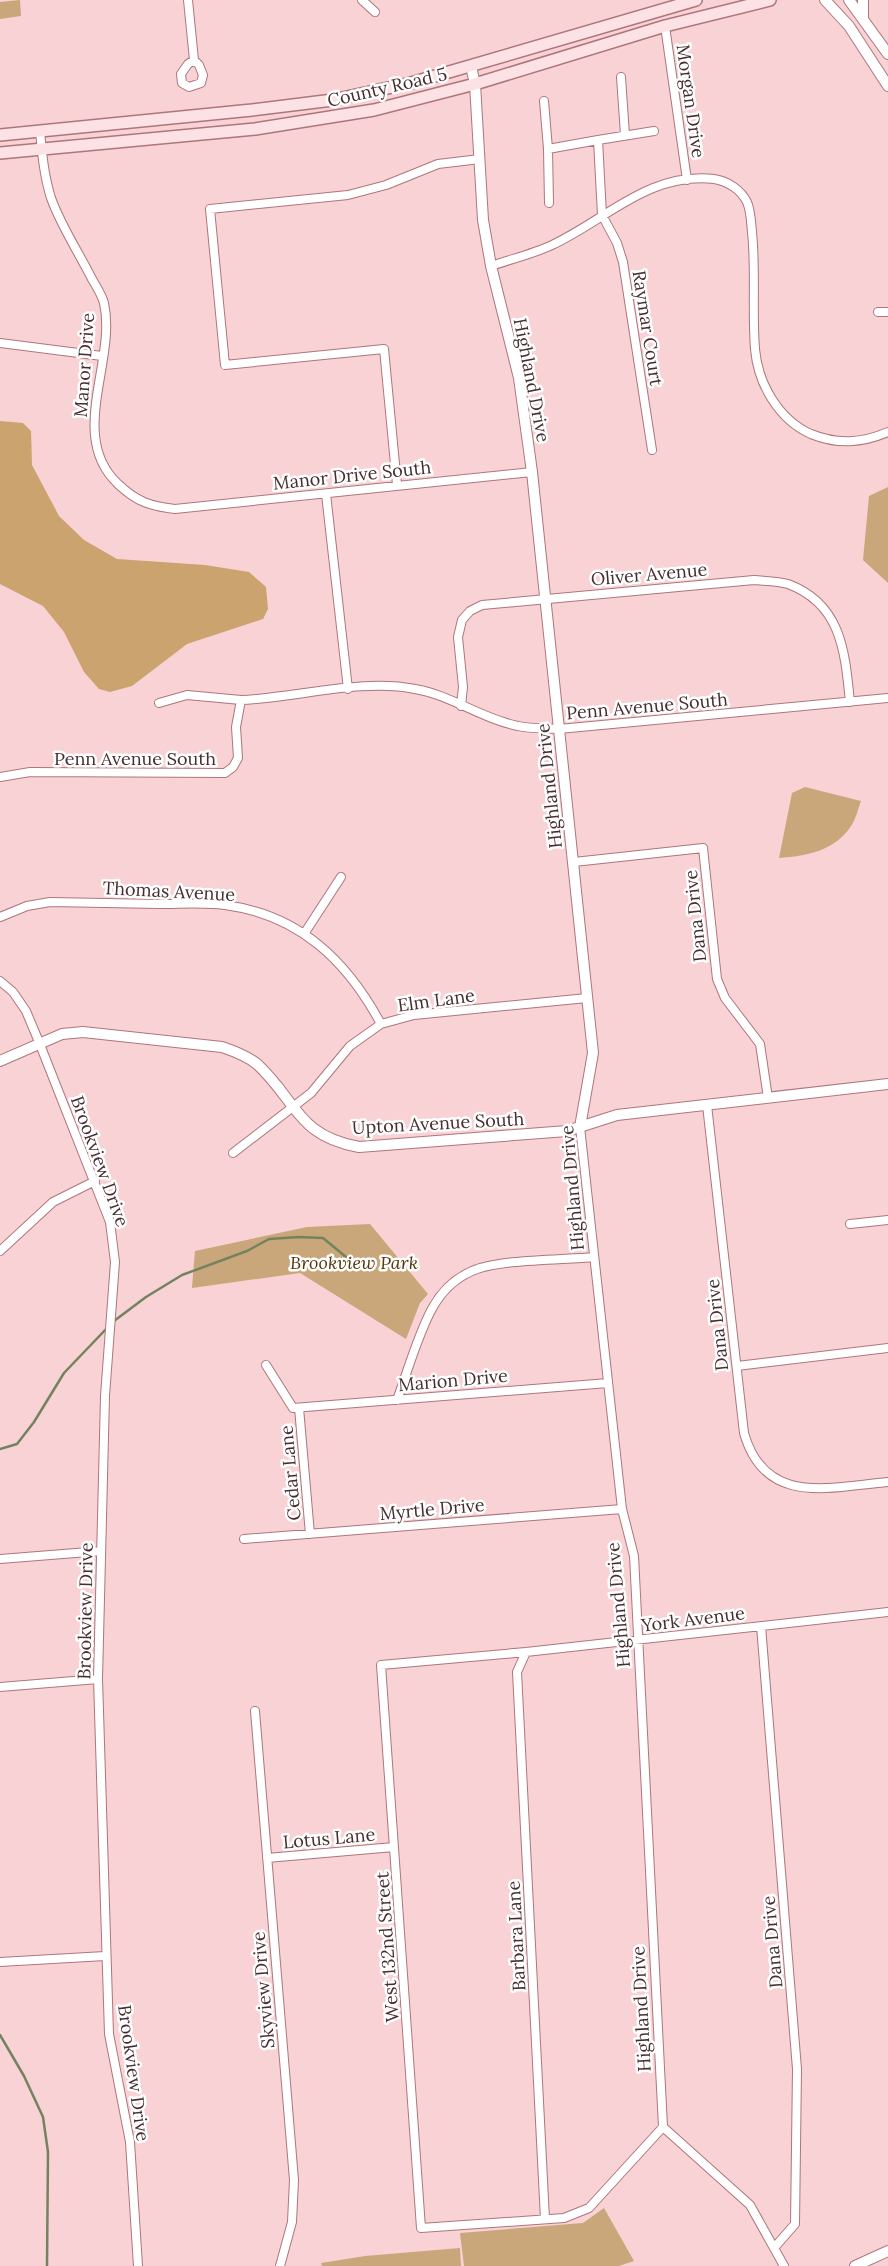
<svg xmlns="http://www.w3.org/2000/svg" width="888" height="2266" font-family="Lora,serif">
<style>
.green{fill:#caa77a}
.forest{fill:#cba36e}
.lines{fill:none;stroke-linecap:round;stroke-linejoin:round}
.stream{stroke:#74835f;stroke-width:2.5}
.minor-casing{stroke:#ae767b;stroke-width:10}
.tertiary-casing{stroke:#ae767b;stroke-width:12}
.secondary-casing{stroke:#ae767b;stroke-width:14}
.minor{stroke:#fff;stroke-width:8}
.tertiary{stroke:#fff;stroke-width:10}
.secondary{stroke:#fce2e4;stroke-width:11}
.labels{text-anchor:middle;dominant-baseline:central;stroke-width:5;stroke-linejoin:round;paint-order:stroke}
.street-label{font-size:18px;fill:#462e30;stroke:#fefefe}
.park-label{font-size:18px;font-style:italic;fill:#52370b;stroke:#fefefe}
</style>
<rect width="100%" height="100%" fill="#f8d2d4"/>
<!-- green -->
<path class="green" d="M 20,0 L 21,16 L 0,19 L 0,2 Z
M 888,487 L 888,583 L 863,560 L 869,496 Z
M 805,787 L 861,801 C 858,809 856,819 851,826 C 835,851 806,856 779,858 L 792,793 Z
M 370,1224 L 428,1294 L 420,1303 L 406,1339 L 300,1273 L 192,1288 L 195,1251 L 307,1227 Z
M 604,2208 L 634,2261 L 619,2266 L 464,2266 L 460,2233 L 583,2223 Z
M 460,2248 L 461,2266 L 322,2266 L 321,2263 L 365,2256 Z"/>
<!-- forest -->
<path class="forest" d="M 0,421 L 23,423 L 31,431 L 32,465 L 59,516 L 84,540 L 117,559 L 205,565 L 249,572 L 266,587 L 268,609 L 263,619 L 187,644 L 132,686 L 110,692 L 99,689 L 84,672 L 64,632 L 43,606 L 0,584 Z"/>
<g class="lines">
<!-- stream -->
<path class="stream" d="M 114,1321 L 146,1297 L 182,1275 L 247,1251 L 269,1239 L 299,1237 L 323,1238 L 346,1257
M 0,1449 L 17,1444 L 34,1422 L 64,1373 L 108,1327
M 0,2035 L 24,2076 L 43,2117 L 48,2152 L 47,2266"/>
<defs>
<path id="minor" d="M 188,0 L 194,60 L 199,65 L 203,75 L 201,83 L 189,87 L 182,83 L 181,74 L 188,64 L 194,60
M 362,0 L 375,12
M 665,26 L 687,180
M 621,77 L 625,135
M 544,101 L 548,149 L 598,140
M 40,131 C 42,153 44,176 51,198 C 61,226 79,253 92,279 C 96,286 102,295 104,303 C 117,361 67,436 118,484 C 137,502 150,506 175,509 L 532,472
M 548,149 L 549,203
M 491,266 C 511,259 533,254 552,245 C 606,220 648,172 714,179 C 728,181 741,190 747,202 C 751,211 751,223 752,232 C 756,271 752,310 755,349 C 758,384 779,420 811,434 C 838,445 862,443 888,432
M 878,312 L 888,312
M 0,343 L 102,356
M 652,450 L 623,262 L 617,243 L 602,215 L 598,140 L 654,131
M 397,485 L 384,349 L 225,365 L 210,209 L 348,195 L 386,185 L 438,164 L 480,159
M 326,494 L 348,689
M 159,703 L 187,695 L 241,700
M 461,706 L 463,687 L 458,637 L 462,620 L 470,611 L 482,605 L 754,580 C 764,581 778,581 788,584 C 842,604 845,653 850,702
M 0,777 L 30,772 L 225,773 L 233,767 L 238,758 L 236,727 L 241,700 C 295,698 362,678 415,689 C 451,695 482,719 518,726 C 531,729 546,728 559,729 L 888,698
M 574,862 L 703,848 L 717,979 L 725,998 L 760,1044 L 768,1098
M 0,917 L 27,906 L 50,902 C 87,903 124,903 160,904 C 181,904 204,902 225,905 C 300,915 347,961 381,1024
M 304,934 L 341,877
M 0,981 L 13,992 L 26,1011 L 39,1042 L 110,1222 L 115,1262 L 105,1396 L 98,1679 L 109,2034 L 130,2142 L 138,2266
M 707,1105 L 744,1433 C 765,1507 830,1487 888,1482
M 580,1127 L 622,1509 L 634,1556 L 663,2127 L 750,2205 L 784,2266
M 233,1153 L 311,1093 L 350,1046 L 381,1024 L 414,1015 L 587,998
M 850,1224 L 888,1220
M 0,1251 L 53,1202 L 95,1181
M 266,1365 L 293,1408 L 608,1383
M 737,1366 L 888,1348
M 397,1400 C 407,1373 419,1331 433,1307 C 442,1291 456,1278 472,1271 C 498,1259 563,1260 594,1257
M 299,1408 L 310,1534
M 244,1539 L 622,1509
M 0,1559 L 101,1551
M 761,1626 L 797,2069 L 795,2224 L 774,2248
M 526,1652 L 517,1672 L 545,2219
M 0,1687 L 98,1679
M 255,1711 L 294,2180 L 292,2222 L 280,2266
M 267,1858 L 394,1847
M 0,1962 L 105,1956
M 663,2127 L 589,2208 L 564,2218 L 421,2228 L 381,1665 L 526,1652 L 888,1612"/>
<path id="tertiary" d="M 825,0 L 849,26 L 888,86
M 849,0 L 888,54
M 863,17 L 863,0
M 471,66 L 475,84 L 483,220 L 491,266 L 519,378 L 532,472 L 593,1053 L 580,1127
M 0,1061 L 62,1034 L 83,1032 L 222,1047 C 234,1051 247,1056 257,1064 C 297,1101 297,1136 359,1147 L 567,1131 L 617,1115 L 888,1084
M 855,2266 L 888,2251"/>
<path id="secondary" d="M 0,135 L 252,110 L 333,100 L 411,83 L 696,0
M 0,153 L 255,129 L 374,110 L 475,84 L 665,26 L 770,0"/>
</defs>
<!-- minor casing -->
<use href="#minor" class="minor-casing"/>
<!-- tertiary casing -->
<use href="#tertiary" class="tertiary-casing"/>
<!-- secondary casing -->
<use href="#secondary" class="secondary-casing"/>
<!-- minor -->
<use href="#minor" class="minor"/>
<!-- tertiary -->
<use href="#tertiary" class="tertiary"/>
<!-- secondary -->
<use href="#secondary" class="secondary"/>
</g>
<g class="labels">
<!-- street labels -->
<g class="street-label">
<text transform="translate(387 87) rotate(-13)">County Road 5</text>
<text transform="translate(691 101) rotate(82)">Morgan Drive</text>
<text transform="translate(648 328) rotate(81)">Raymar Court</text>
<text transform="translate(84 365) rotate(-86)">Manor Drive</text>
<text transform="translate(532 380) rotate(79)">Highland Drive</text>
<text transform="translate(352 475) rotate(-6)">Manor Drive South</text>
<text transform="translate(649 574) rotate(-5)">Oliver Avenue</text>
<text transform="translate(647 706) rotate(-5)">Penn Avenue South</text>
<text x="135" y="758">Penn Avenue South</text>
<text transform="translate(549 786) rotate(-96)">Highland Drive</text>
<text transform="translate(169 891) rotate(3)">Thomas Avenue</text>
<text transform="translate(695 916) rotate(-96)">Dana Drive</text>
<text transform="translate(436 1000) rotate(-8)">Elm Lane</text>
<text transform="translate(438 1123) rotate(-3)">Upton Avenue South</text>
<text transform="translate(100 1161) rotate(70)">Brookview Drive</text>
<text transform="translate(572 1188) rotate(-95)">Highland Drive</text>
<text transform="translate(717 1325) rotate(-96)">Dana Drive</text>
<text transform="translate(453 1380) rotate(-5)">Marion Drive</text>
<text transform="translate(290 1473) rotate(-95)">Cedar Lane</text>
<text transform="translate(432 1509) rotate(-5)">Myrtle Drive</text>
<text transform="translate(618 1605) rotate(-95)">Highland Drive</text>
<text transform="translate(85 1611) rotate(-89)">Brookview Drive</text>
<text transform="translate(693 1619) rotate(-7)">York Avenue</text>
<text transform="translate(329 1838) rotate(-5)">Lotus Lane</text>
<text transform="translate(516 1936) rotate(-93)">Barbara Lane</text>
<text transform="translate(772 1942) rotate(-95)">Dana Drive</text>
<text transform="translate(387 1947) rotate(-94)">West 132nd Street</text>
<text transform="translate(263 1990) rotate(-95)">Skyview Drive</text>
<text transform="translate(641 2009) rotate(-93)">Highland Drive</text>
<text transform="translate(134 2073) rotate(82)">Brookview Drive</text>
</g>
<!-- park labels -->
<g class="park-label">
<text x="354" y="1262">Brookview Park</text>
</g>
</g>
</svg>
